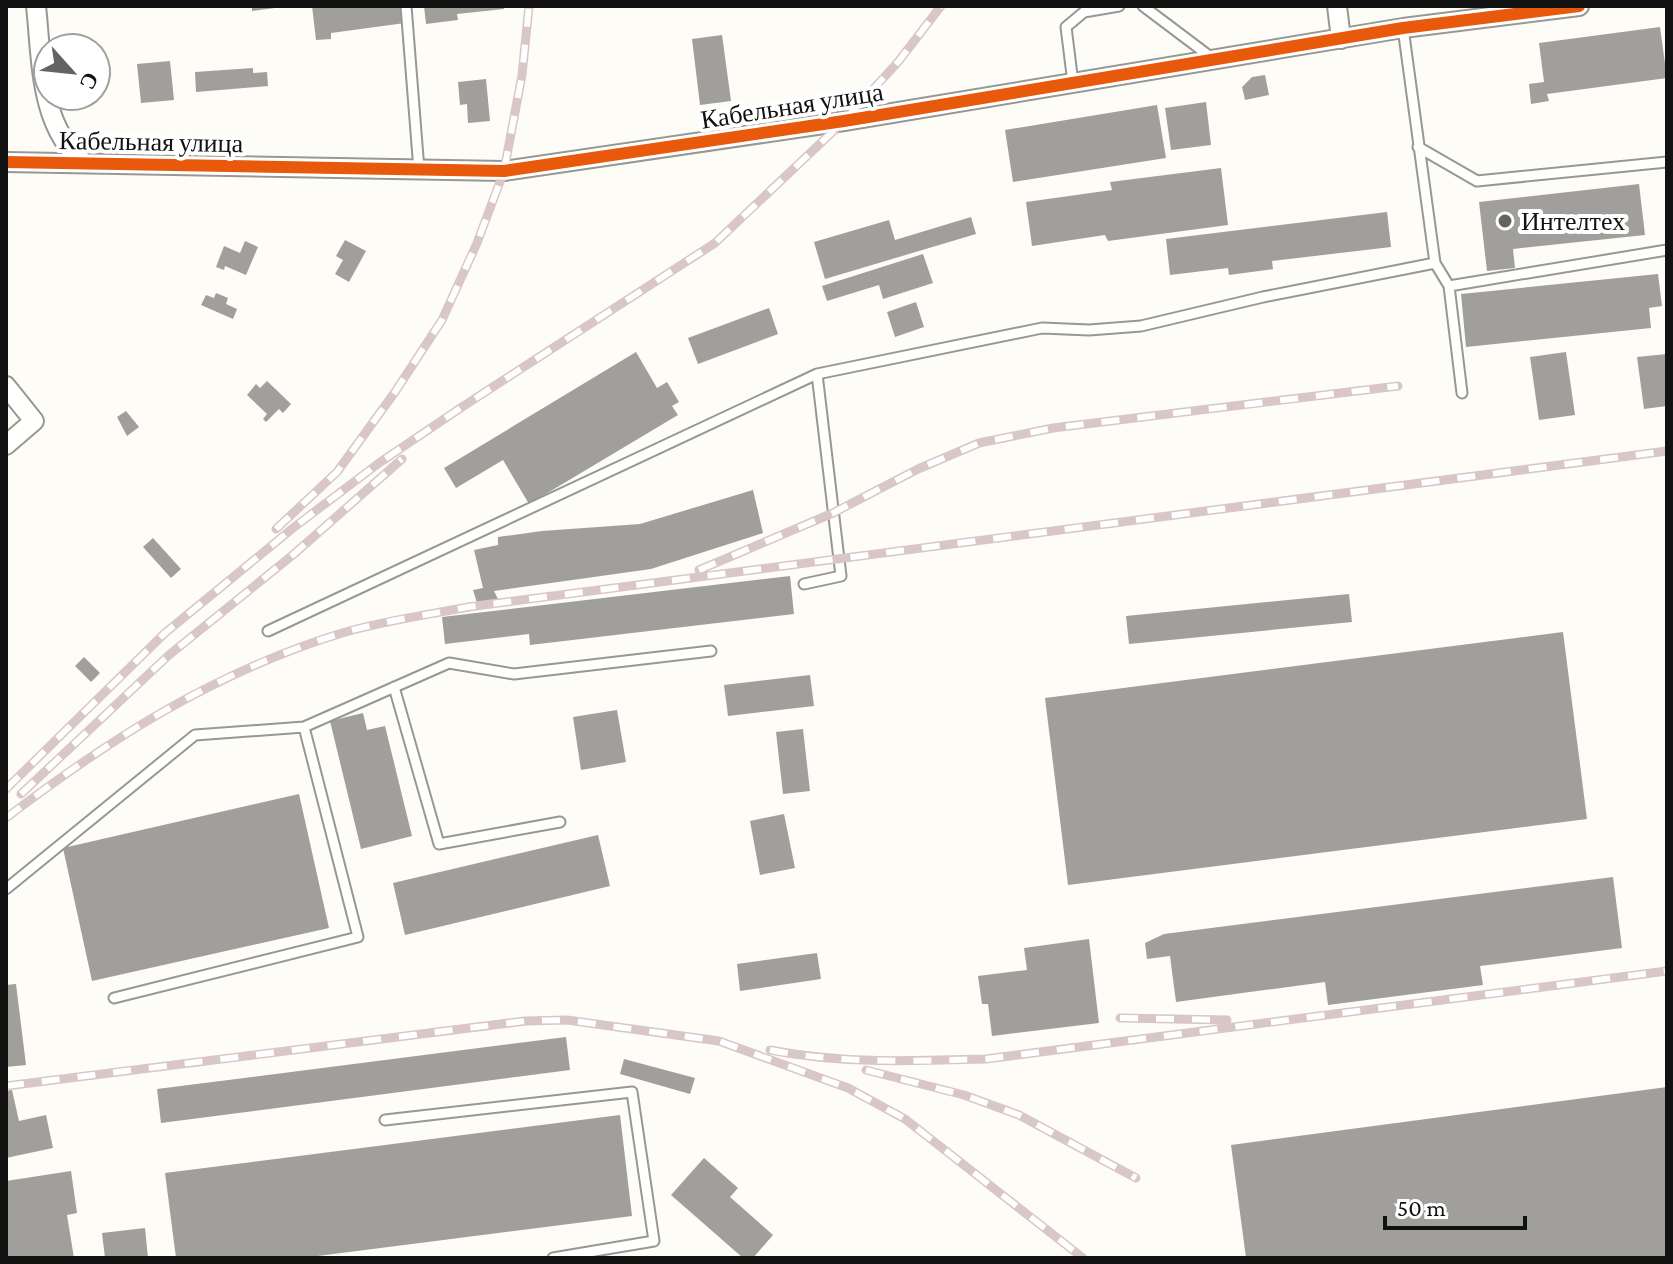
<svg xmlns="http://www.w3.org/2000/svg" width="1673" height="1264" font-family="'Crimson Pro',serif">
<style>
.building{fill:#a19f9c}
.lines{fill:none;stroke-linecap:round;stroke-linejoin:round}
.service-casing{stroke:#979795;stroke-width:13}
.minor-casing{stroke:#979795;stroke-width:22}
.service{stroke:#fffffe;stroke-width:9}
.minor{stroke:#fffffe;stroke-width:18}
.rail-casing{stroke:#d9c6c7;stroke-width:9}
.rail{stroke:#fff;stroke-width:6;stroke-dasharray:18;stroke-linecap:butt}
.cycleway-casing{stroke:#fff;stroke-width:17}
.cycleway{stroke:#e8590c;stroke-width:12}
.poi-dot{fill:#646362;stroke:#fff;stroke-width:3}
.labels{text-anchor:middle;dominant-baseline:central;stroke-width:8;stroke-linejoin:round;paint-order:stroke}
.street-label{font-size:26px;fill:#111;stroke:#fff}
.poi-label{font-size:26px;fill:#111;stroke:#fff;text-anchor:start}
</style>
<rect width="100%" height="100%" fill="#fdfcf7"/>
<!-- building -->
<path class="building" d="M 252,6 L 275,6 L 275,8 L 252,11 Z
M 312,6 L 403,6 L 405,23 L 331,33 L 331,39 L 316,40 Z
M 424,6 L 504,6 L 504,9 L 457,14 L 458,20 L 426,24 Z
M 1660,27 L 1667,78 L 1547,94 L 1549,101 L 1531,104 L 1529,84 L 1544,82 L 1539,43 Z
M 722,35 L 731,101 L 700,105 L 692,39 Z
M 170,61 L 174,100 L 141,103 L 137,64 Z
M 253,68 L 253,73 L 267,72 L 268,86 L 196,92 L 195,72 Z
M 1265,75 L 1269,95 L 1245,100 L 1242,87 L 1252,77 Z
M 486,79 L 490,121 L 468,123 L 467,104 L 460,105 L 458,82 Z
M 1206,102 L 1211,145 L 1171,150 L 1165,108 Z
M 1157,105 L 1166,158 L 1013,182 L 1005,130 Z
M 1221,168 L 1228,225 L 1108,241 L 1105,235 L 1032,246 L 1026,202 L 1112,190 L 1110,182 Z
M 1639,184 L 1645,235 L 1513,249 L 1515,268 L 1487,271 L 1479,202 Z
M 1387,212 L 1391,247 L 1272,261 L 1273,269 L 1229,275 L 1228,268 L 1170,275 L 1166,239 Z
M 971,217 L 976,234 L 825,279 L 814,242 L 889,220 L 895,240 Z
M 345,240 L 366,251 L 349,282 L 335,274 L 343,260 L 336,256 Z
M 245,241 L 258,247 L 246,275 L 225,266 L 224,270 L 216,267 L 224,246 L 240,253 Z
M 923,254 L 933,283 L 883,299 L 879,285 L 827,301 L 822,286 Z
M 1658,274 L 1662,306 L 1649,308 L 1651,328 L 1466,347 L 1461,294 Z
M 216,293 L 228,298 L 226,304 L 237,309 L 233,319 L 201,305 L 206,295 L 214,298 Z
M 916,302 L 924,327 L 895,337 L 887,312 Z
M 769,308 L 778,334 L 698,364 L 688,338 Z
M 636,352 L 657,388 L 667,382 L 679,402 L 672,406 L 678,415 L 529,504 L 503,460 L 456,488 L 444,468 Z
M 1566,352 L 1575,415 L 1539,420 L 1530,357 Z
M 1667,354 L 1667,406 L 1644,409 L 1637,357 Z
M 267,381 L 291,404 L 283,413 L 279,409 L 266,422 L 263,419 L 267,414 L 247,395 L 256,384 L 260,388 Z
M 126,411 L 139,427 L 127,436 L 117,417 Z
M 753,490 L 763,533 L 651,569 L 494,591 L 499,601 L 478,606 L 473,590 L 483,588 L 474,550 L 498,545 L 498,537 L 542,531 L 640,524 Z
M 153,538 L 181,569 L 171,578 L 143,547 Z
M 790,576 L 794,614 L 530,645 L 529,634 L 445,644 L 442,617 Z
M 1349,594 L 1352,622 L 1129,644 L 1126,616 Z
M 1563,632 L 1587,819 L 1068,885 L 1045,698 Z
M 84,657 L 100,673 L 91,682 L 75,666 Z
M 810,675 L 814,706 L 728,716 L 724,685 Z
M 617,710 L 626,762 L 581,770 L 573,717 Z
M 363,713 L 367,730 L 385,726 L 412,836 L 361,849 L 330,721 Z
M 803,729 L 810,791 L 783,794 L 776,732 Z
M 299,794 L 329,928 L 92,981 L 63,848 Z
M 784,814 L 795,868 L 760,875 L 750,821 Z
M 598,835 L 610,886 L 405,935 L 393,883 Z
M 1613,877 L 1622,948 L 1480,966 L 1483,985 L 1328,1005 L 1325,982 L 1176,1002 L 1170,956 L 1147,959 L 1145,943 L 1164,934 Z
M 1089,939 L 1099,1023 L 992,1036 L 988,1004 L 982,1004 L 978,976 L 1027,970 L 1024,948 Z
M 817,953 L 821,979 L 740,991 L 737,964 Z
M 16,984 L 26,1065 L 6,1067 L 6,985 Z
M 566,1037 L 570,1070 L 161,1123 L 157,1089 Z
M 624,1059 L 695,1078 L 690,1094 L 620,1074 Z
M 1667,1087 L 1667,1258 L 1246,1258 L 1231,1145 Z
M 12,1090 L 19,1121 L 46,1115 L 53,1148 L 6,1158 L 6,1091 Z
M 620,1115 L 632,1216 L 302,1258 L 176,1258 L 165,1173 Z
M 704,1158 L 738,1188 L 730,1197 L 773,1235 L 753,1258 L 743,1258 L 671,1195 Z
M 71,1171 L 77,1213 L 67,1215 L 74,1258 L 6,1258 L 6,1181 Z
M 145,1228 L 148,1258 L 105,1258 L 102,1233 Z"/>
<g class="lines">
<defs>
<path id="service" d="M 406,6 L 419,170
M 1143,6 L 1212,58
M 1403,28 L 1435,263 L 1449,286 L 1462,393
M 1073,83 L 1066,27 L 1084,12 L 1119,6
M 1418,147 L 1477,181 L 1667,162
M 1449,286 L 1667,250
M 804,584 L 841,576 L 817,374
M 268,631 L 817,374 L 1042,328 L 1089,330 L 1141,326 L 1263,297 L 1435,263
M 394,687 L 439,844 L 560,822
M 304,727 L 449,663 L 514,674 L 711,651
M 6,889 L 195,735 L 304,727 L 358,937 L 114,998
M 385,1120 L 632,1092 L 654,1241 L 553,1258"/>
<path id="minor" d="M 36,6 C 42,60 39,126 84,163
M 1337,6 L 1341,39
M 6,162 L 504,171 L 844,121 L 1403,28 L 1579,6
M 6,386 L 34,421 L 6,445"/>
</defs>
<!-- service casing -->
<use href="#service" class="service-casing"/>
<!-- minor casing -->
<use href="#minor" class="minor-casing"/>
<!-- service -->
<use href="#service" class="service"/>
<!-- minor -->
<use href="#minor" class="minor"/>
<defs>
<path id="rail" d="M 276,529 L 337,472 L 395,392 L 442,320 L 477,243 L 504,171 L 522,75 L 529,6
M 699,570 L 833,513 L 918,469 L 979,443 L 1053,428 L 1398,386
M 6,789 L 165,633 L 293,528 L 379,463 L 462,407 L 715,243 L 844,121 L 898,62 L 941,6
M 21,794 L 169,655 L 294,554 L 402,459
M 6,818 C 111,738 215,672 342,633 C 383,621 426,615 468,607 L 1667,451
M 1120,1018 L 1227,1020
M 770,1050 C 842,1064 913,1061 986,1059 L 1667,971
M 866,1070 L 964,1095 L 1019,1115 L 1136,1178
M 6,1086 L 525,1021 L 567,1020 L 719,1041 L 848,1088 L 905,1119 L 1083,1258"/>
</defs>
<!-- rail casing -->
<use href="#rail" class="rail-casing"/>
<!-- rail -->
<use href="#rail" class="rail"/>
<defs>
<path id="cycleway" d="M 6,162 L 504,171 L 844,121 L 1403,28 L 1579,6"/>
</defs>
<!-- cycleway casing -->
<use href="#cycleway" class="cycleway-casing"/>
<!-- cycleway -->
<use href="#cycleway" class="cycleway"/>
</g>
<!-- markers -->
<circle class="poi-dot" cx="1505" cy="221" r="8"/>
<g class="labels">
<!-- street labels -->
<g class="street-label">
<text transform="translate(792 106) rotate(-9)">Кабельная улица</text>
<text transform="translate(151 142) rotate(1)">Кабельная улица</text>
</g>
<!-- poi labels -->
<g class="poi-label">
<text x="1521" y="221">Интелтех</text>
</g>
</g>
<!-- border -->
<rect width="1673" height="1264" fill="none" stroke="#111111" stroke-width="16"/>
<!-- north arrow -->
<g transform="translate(72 72) rotate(117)"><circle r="38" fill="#ffffff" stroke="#a0a0a0" stroke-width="2"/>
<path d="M0-6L14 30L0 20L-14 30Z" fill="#646362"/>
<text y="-12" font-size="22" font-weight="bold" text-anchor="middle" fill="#111111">С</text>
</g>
<!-- scale -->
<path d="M1385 1216v12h140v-12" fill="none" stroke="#111111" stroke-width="4"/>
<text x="1397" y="1216" font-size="24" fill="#111111" stroke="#ffffff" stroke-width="6" paint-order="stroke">50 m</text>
</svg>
